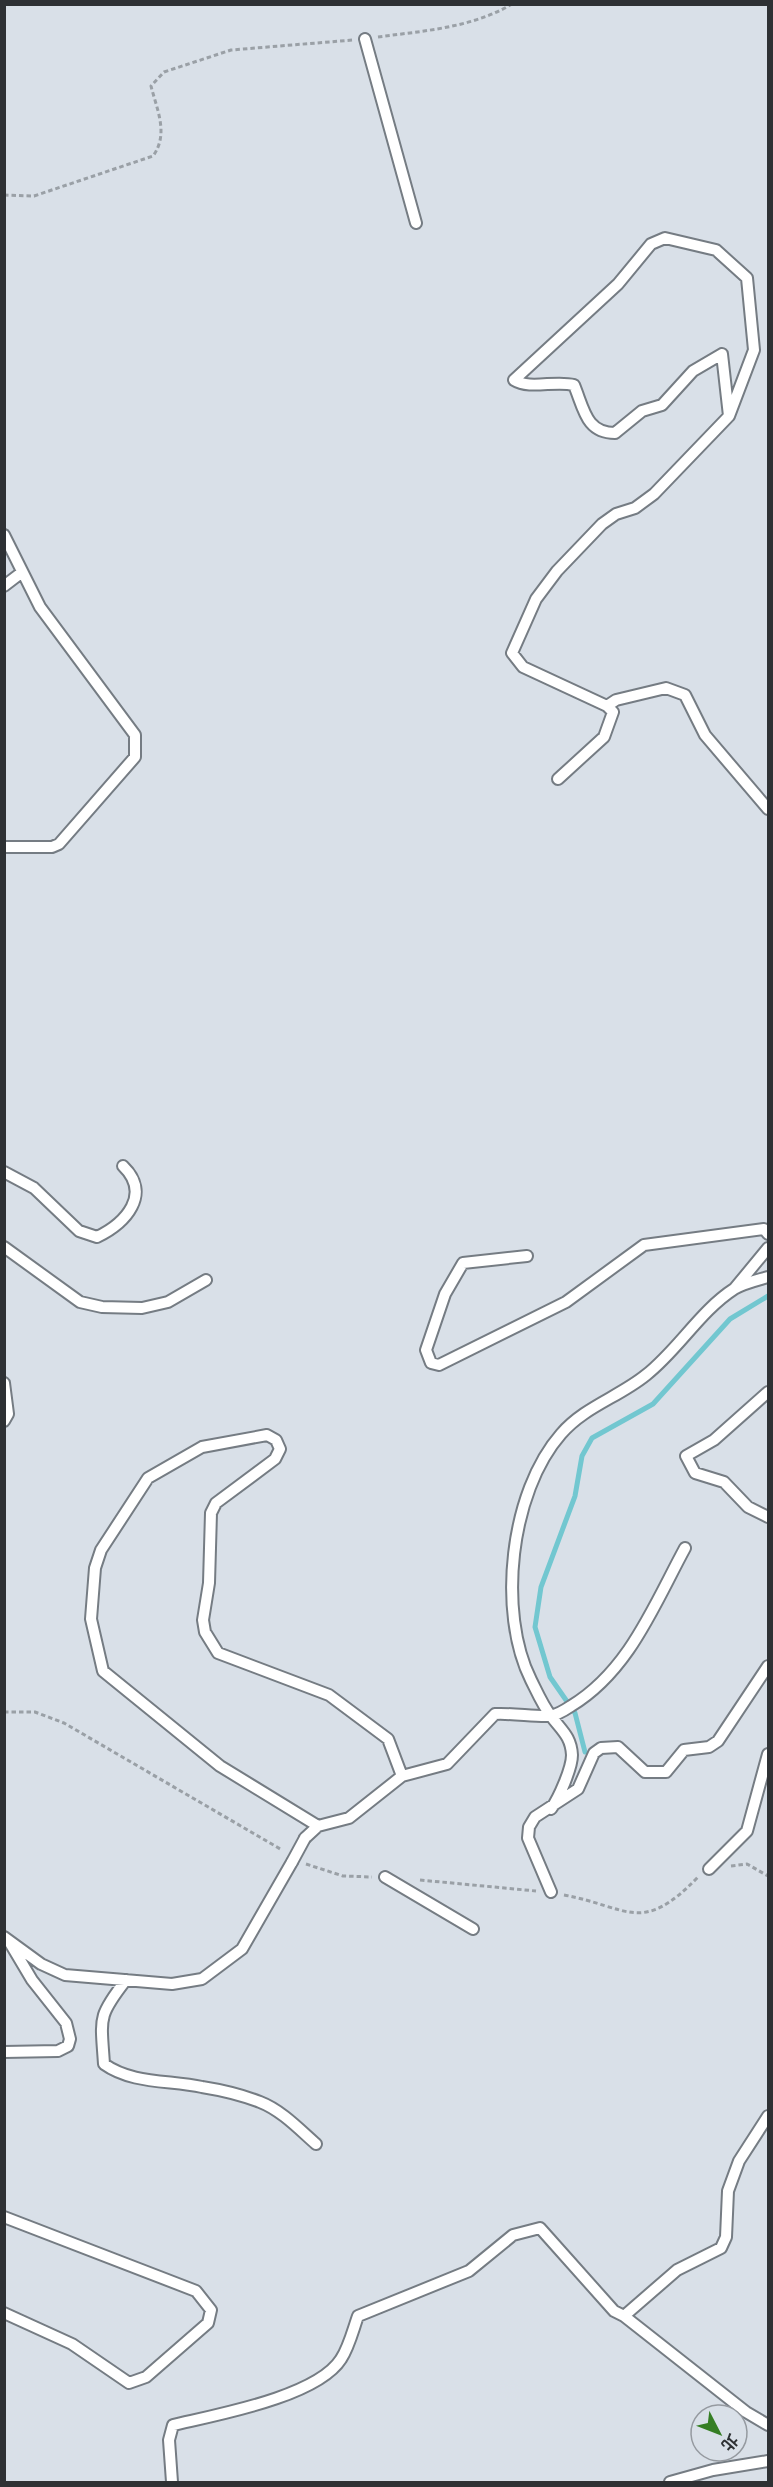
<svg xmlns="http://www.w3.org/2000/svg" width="773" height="2487" font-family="Merriweather,'Noto Sans TC',serif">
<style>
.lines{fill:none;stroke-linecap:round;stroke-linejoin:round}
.stream{stroke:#72c7d0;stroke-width:5}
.service-casing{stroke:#757c83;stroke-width:14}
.path{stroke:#9aa0a6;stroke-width:3;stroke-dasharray:4.5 3;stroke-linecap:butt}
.service{stroke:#fff;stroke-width:10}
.service-bridge-casing{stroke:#757c83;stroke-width:14;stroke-linecap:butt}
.service-bridge{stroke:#fff;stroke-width:10}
</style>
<rect width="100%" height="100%" fill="#d9e0e8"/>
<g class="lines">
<!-- stream -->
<path class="stream" d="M 585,1752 L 575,1713 L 550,1677 L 535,1627 L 541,1587 L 575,1496 L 582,1456 L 592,1438 L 653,1404 L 730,1319 L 768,1296"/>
<defs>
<path id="service" d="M 365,39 L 416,223
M 4,535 L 40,607 L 135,735 L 135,757 L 59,844 L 52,847 L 4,847
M 4,586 L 21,573
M 607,706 L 523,667 L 512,653 L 536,599 L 557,571 L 602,524 L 616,514 L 635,508 L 654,494 L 729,416 L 722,354 L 693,371 L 662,405 L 642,411 L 615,433 C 586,433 584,409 574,385 C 555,380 530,390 514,380 L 618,284 L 651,244 L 665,238 L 716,250 L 747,278 L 754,350 L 729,416
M 558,779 L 604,737 L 613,712 L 607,706 L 616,700 L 666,688 L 685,695 L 705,735 L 768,809
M 4,1172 L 34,1188 L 79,1231 L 97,1237 C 126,1223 152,1194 123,1166
M 4,1247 L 80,1302 L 102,1307 L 142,1308 L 168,1302 L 206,1280
M 527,1256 L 463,1263 L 445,1294 L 426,1350 L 431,1363 L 439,1365 L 566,1302 L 644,1245 L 764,1229 L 768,1234
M 735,1288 L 768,1248
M 4,1383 L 8,1414 L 4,1421
M 768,1392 L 714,1440 L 686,1456 L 695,1473 L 724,1482 L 748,1507 L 768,1517
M 551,1809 C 559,1798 572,1768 572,1755 C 571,1736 561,1730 551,1716 C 543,1706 537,1692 531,1680 C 497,1612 510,1492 561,1434 C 584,1407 619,1397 646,1375 C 678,1350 700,1311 734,1289 C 744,1283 758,1280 768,1277
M 318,1826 L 220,1766 L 103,1671 L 91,1619 L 95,1568 L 101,1550 L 148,1478 L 202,1447 L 267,1435 L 276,1440 L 280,1449 L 275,1459 L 216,1503 L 211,1513 L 209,1583 L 203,1620 L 205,1632 L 218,1653 L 329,1695 L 388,1739 L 402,1776
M 305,1838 L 318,1826 L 349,1818 L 402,1776 L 447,1764 L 495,1714 C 513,1713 535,1717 550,1716 C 557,1715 565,1710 571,1706 C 629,1671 654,1605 685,1548
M 709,1869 L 747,1831 L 768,1754
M 385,1877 L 473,1929
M 551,1892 L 528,1838 L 529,1827 L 535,1817 L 578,1789 L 594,1753 L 601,1748 L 618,1747 L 645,1772 L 666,1772 L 684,1750 L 709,1747 L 718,1741 L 768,1666
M 4,1937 L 41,1964 L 65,1975 L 172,1984 L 202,1979 L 242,1949 L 292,1862
M 126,1980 C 97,2017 101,2018 104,2064 C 132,2084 169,2080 202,2087 C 221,2090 242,2095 260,2102 C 281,2110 299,2129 316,2144
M 4,2052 L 58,2051 L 68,2046 L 70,2039 L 66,2023 L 32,1980 L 10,1943
M 4,2217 L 196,2291 L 211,2310 L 208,2323 L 146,2377 L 129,2383 L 72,2344 L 4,2313
M 624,2316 L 677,2270 L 721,2248 L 726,2237 L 728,2191 L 739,2161 L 768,2116
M 172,2482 L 169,2440 L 173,2425 C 215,2415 317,2397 341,2359 C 349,2347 353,2330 358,2316 L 469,2271 L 513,2235 L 540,2228 L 614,2311 L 624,2316 L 746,2412 L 768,2425
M 670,2482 L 713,2470 L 768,2461"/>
</defs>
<!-- service casing -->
<use href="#service" class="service-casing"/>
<!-- path -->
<path class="path" d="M 378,37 C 422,31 472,28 512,4
M 4,195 L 34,196 L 153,156 C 169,134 157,110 151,86 L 164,72 L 231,50 L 353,40
M 4,1712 L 35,1712 L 64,1723 L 282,1850
M 306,1864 L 343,1876 L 372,1877
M 731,1866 L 747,1864 L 768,1876
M 420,1880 L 536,1891
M 564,1895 C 629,1907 641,1936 698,1877"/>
<!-- service -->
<use href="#service" class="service"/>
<defs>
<path id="service-bridge" d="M 292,1862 L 305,1838"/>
</defs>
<!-- service-bridge casing -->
<use href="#service-bridge" class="service-bridge-casing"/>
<!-- service-bridge -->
<use href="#service-bridge" class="service-bridge"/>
</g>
<!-- border -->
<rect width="773" height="2487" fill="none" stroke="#2e3134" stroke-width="12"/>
<!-- north arrow -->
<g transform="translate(719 2433) rotate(132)"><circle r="28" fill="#d9e0e8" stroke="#959aa0" stroke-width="1.5"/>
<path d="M0-4.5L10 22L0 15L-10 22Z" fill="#357e24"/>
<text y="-9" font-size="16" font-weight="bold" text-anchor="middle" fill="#2e3134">北</text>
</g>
</svg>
